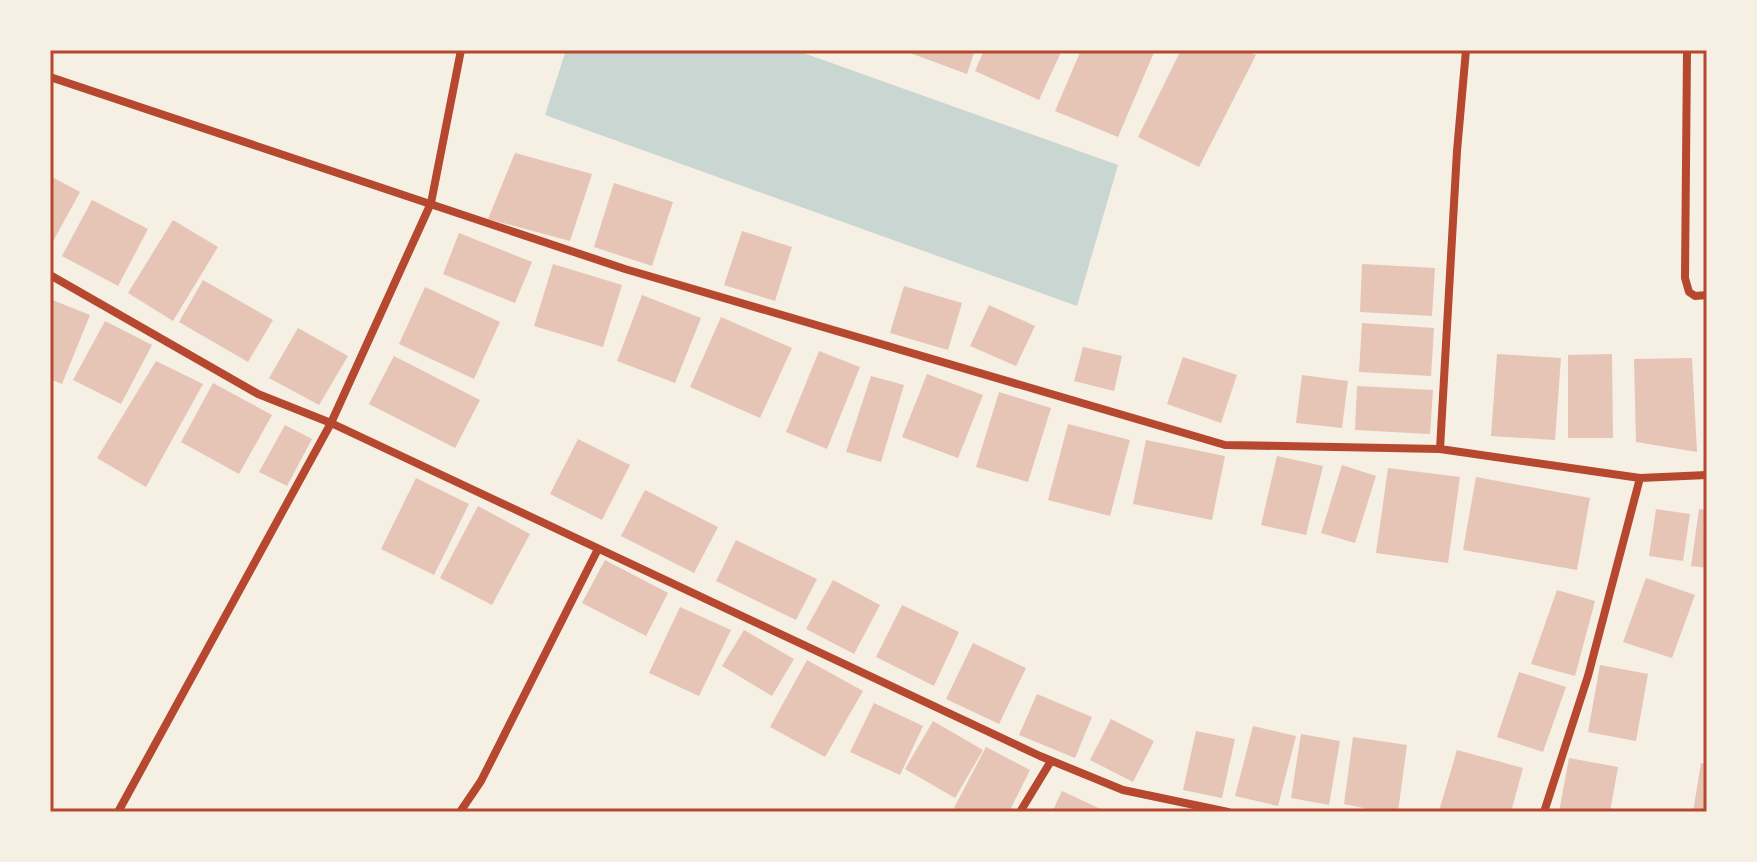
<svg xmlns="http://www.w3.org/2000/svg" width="1757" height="862" font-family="Manrope,sans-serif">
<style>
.water{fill:#c9d6d2}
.building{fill:#e6c5b7}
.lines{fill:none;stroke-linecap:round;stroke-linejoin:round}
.minor{stroke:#b5482f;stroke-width:8}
.neatline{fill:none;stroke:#b5482f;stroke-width:3}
</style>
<rect width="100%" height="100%" fill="#f6efe4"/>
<!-- water -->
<path class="water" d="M 566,50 L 795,50 L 1118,165 L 1077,306 L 545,115 Z"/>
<!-- building -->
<path class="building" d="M 902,50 L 975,50 L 967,74 Z
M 984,50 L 1062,50 L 1039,100 L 975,71 Z
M 1081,50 L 1155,50 L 1118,137 L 1055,111 Z
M 1181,50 L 1246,50 L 1256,55 L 1199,167 L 1138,137 Z
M 515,153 L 592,174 L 570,241 L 488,219 Z
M 50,176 L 80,192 L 50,247 Z
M 614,183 L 673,202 L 652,266 L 594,247 Z
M 92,200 L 148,229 L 118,286 L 62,256 Z
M 173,220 L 218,247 L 173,321 L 128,293 Z
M 742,231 L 792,247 L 775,301 L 724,285 Z
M 459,233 L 532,262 L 515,303 L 443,274 Z
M 553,264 L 622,285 L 603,347 L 534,326 Z
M 1362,264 L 1435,268 L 1432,316 L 1360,312 Z
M 203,280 L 273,320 L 248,362 L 179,322 Z
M 904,286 L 962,303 L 948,350 L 890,333 Z
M 425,287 L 500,322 L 474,379 L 399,344 Z
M 642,295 L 701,318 L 675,383 L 617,361 Z
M 50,299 L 90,315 L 62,384 L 50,379 Z
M 989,305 L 1035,326 L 1016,366 L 970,346 Z
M 721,317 L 792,348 L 760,418 L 690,387 Z
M 105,321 L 152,345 L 121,404 L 73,380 Z
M 1362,323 L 1434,328 L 1431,376 L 1359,372 Z
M 298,328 L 348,356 L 319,405 L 269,378 Z
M 1083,347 L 1122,356 L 1114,391 L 1074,381 Z
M 819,351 L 860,367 L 827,449 L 786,432 Z
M 1497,354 L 1561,358 L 1555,440 L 1491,436 Z
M 1612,354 L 1613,438 L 1568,438 L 1568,355 Z
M 394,356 L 480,400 L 455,448 L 369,404 Z
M 1183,357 L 1237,375 L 1221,423 L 1167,404 Z
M 1692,358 L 1697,452 L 1636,442 L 1634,359 Z
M 156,361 L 203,384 L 146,487 L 97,458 Z
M 927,374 L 983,395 L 958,458 L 902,437 Z
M 1302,375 L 1348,381 L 1342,428 L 1296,423 Z
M 871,376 L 904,385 L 881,462 L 846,452 Z
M 213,383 L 272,415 L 239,474 L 181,442 Z
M 1357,386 L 1433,390 L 1430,434 L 1355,430 Z
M 999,392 L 1051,408 L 1028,482 L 976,467 Z
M 1068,424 L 1130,440 L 1110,516 L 1048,500 Z
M 285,425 L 312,439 L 287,486 L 259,472 Z
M 578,439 L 630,465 L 602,520 L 550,494 Z
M 1146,440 L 1225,456 L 1212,520 L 1133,504 Z
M 1277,456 L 1323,466 L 1306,535 L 1261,525 Z
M 1342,465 L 1376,476 L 1355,543 L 1321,533 Z
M 1388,468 L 1460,477 L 1448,563 L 1376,553 Z
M 1476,477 L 1590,498 L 1577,570 L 1463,550 Z
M 416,478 L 469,504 L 434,575 L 381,549 Z
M 645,490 L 718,527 L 694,573 L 621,536 Z
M 478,506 L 530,534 L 492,605 L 440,578 Z
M 1656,509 L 1690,514 L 1683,561 L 1649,556 Z
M 1699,509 L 1707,510 L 1707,568 L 1691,566 Z
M 736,540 L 817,579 L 796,620 L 716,581 Z
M 605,560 L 668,593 L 646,636 L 582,603 Z
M 1646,578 L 1695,595 L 1672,658 L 1623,642 Z
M 833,580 L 880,605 L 854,654 L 806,629 Z
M 1557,590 L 1595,601 L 1575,676 L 1531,664 Z
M 902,605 L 959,632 L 934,686 L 876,657 Z
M 680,607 L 731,630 L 699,696 L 649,673 Z
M 744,630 L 794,659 L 772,696 L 722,666 Z
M 973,643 L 1026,668 L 999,724 L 946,699 Z
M 807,660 L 863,691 L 825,757 L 770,727 Z
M 1600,665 L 1648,674 L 1636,741 L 1588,732 Z
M 1519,672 L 1566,687 L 1543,752 L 1497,737 Z
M 1037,694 L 1092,717 L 1075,758 L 1019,735 Z
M 874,703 L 923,726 L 900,775 L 850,752 Z
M 1111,719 L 1154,741 L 1133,782 L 1090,760 Z
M 933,721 L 983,750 L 955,798 L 905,769 Z
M 1253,726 L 1296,736 L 1278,806 L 1235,796 Z
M 1196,731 L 1235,739 L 1222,798 L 1183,790 Z
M 1301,734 L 1340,741 L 1329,805 L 1291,798 Z
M 1353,737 L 1407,745 L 1398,812 L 1382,812 L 1344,804 Z
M 986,747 L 1030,770 L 1009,812 L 961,812 L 954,808 Z
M 1457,750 L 1523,768 L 1511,812 L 1439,811 Z
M 1569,758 L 1618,767 L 1610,812 L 1559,812 Z
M 1701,763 L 1707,764 L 1707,812 L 1693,812 Z
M 1062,791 L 1107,812 L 1052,812 Z"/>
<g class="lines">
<!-- minor -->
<path class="minor" d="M 1687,50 L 1685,278 L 1689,292 L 1695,296 L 1707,295
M 50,77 L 625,269 L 1225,445 L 1440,449 L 1640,478 L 1707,475
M 50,275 L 258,394 L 331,423 L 1040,756 L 1123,790 L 1228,812
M 1440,449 L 1457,151 L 1466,50
M 118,812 L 331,423 L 431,203 L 461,50
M 460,812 L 481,781 L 598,549
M 1020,812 L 1051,761
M 1544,812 L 1588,676 L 1640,478"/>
</g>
<!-- border -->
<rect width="1757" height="862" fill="none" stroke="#f6efe4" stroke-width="104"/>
<rect x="52" y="52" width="1653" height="758" class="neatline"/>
</svg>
